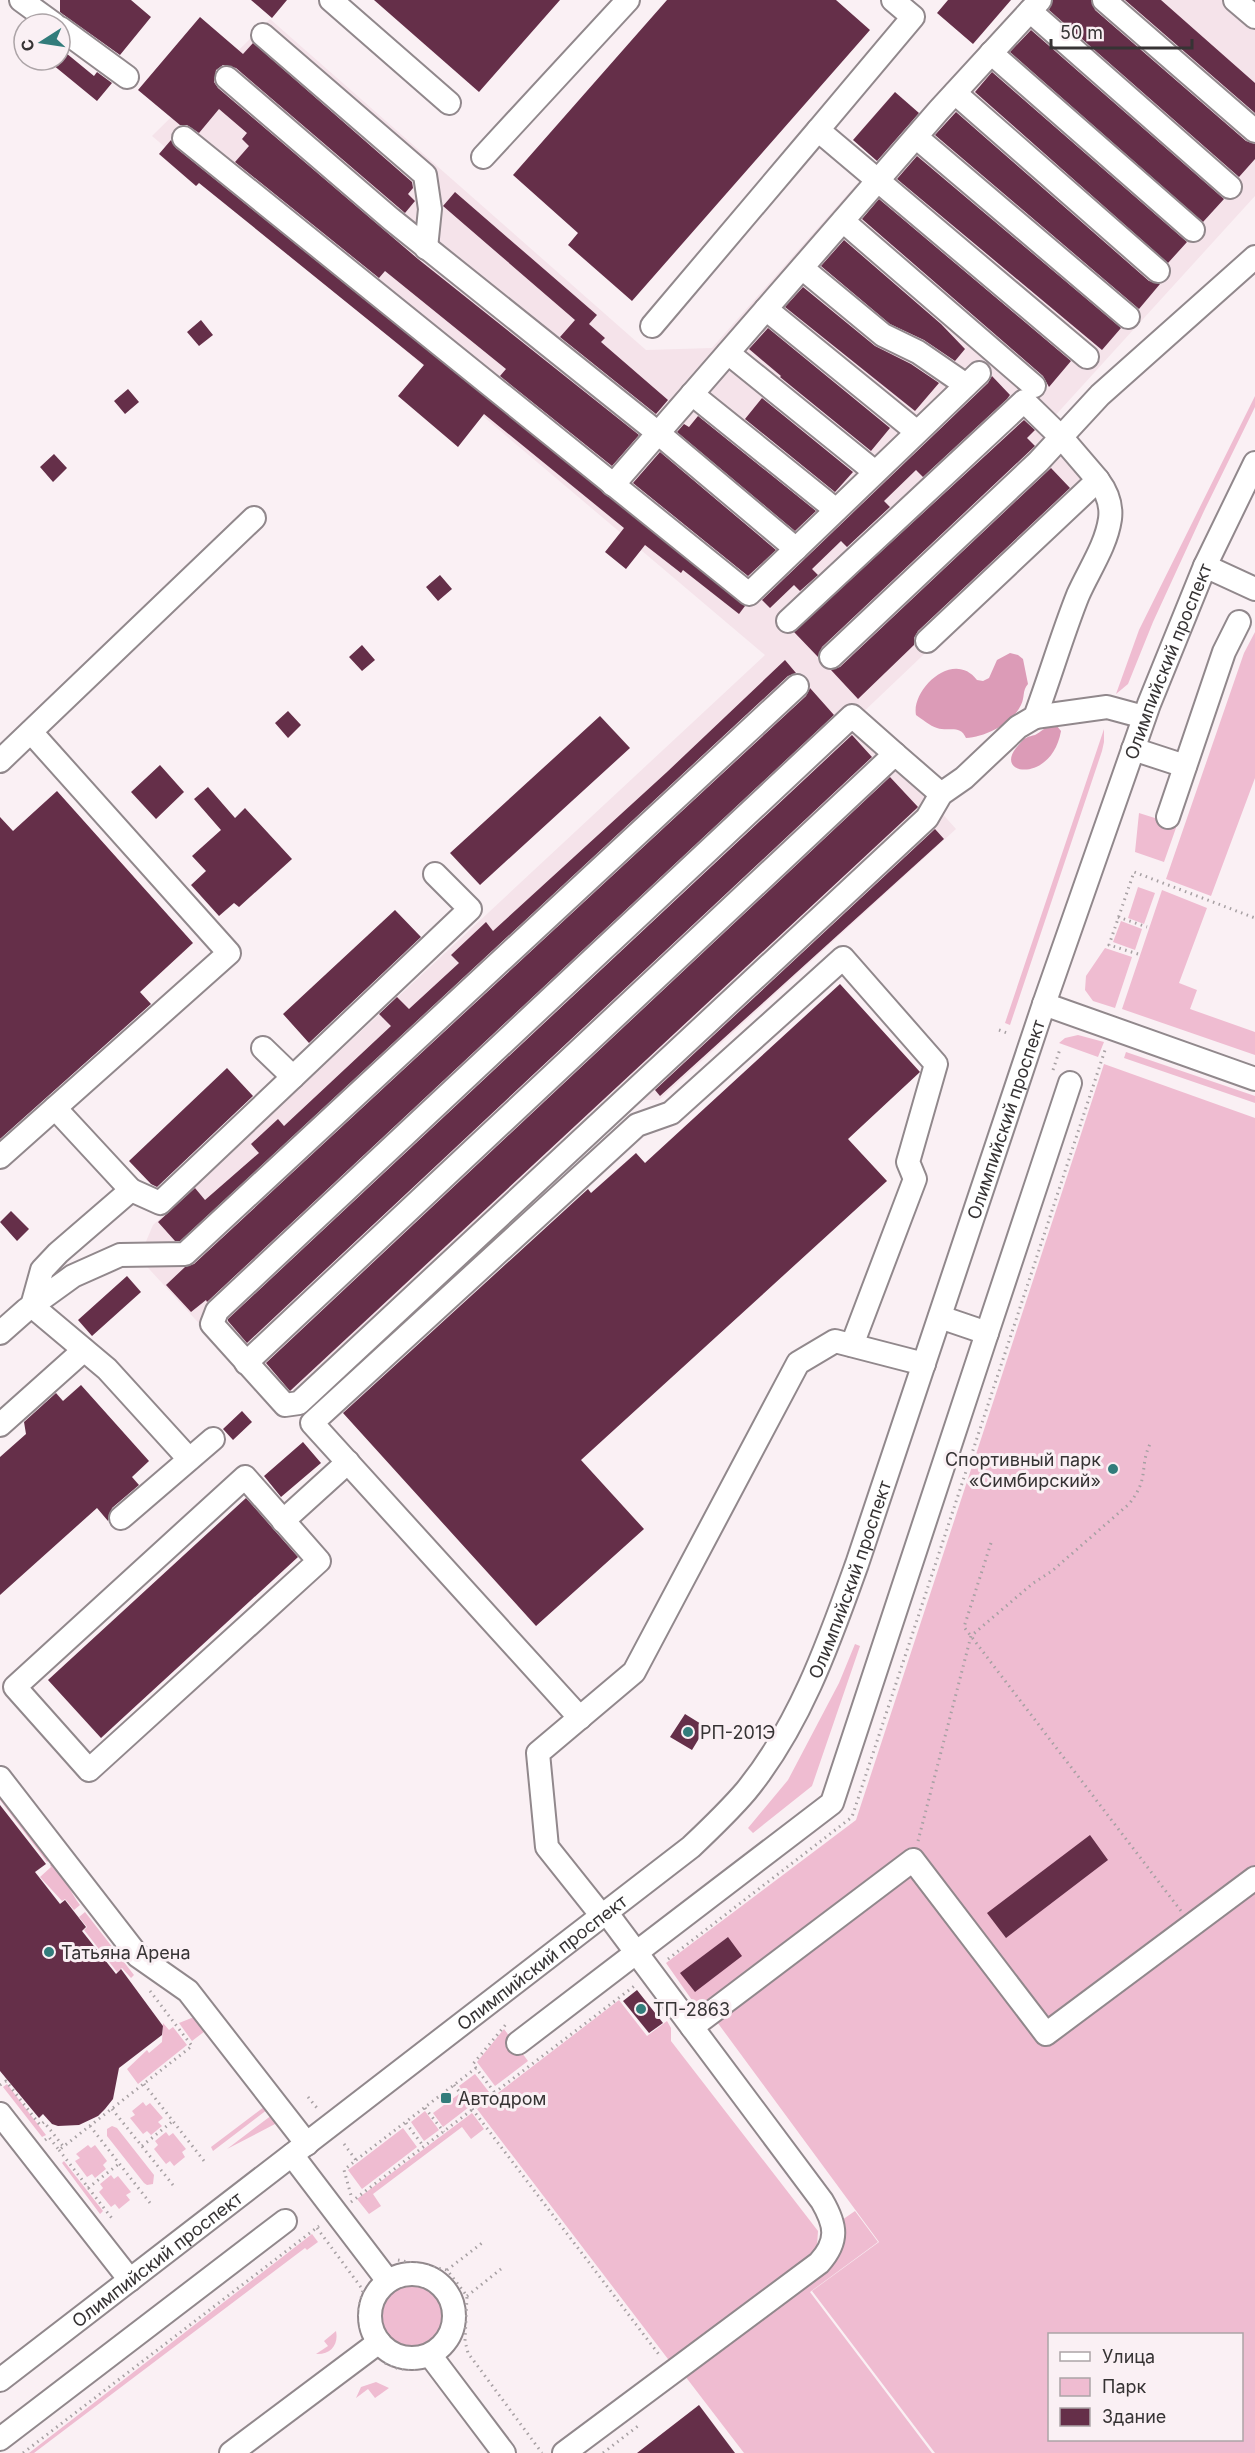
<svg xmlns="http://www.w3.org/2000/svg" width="1255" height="2453" font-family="Inter,sans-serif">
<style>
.built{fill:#f5e3ea}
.green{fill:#efbcd1;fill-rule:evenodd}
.forest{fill:#dc9bb7}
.building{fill:#652f49}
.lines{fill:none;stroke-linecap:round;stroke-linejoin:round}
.minor-casing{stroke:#91888c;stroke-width:26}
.path{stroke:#a7a0a3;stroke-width:3;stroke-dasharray:1.5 4.5;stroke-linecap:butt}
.minor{stroke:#fff;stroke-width:22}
.poi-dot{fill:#327c7b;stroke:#faf0f4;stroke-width:2}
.labels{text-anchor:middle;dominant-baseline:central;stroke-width:6;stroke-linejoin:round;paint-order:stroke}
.street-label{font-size:18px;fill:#363334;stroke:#faf0f4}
.poi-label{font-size:18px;fill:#363334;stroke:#faf0f4;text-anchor:start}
</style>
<rect width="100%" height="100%" fill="#faf0f4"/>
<!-- built -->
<path class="built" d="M 1027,0 L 1255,0 L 1255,196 L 1053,418 L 1105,482 L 857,718 L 956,829 L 659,1100 L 641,1100 L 302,1416 L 285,1417 L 139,1258 L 153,1225 L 765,655 L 152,136 L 270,19 L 646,350 L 712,348 L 853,188 L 910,129 Z"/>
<!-- green -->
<path class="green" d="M 1255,396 L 1255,407 L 1204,511 L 1153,622 L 1128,684 L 1116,694 L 1139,630 Z
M 1255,632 L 1255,778 L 1211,896 L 1166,879 L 1244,653 Z
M 1104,729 L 1104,742 L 1102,751 L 1010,1025 L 1005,1023 Z
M 1139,813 L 1177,825 L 1164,862 L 1135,852 Z
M 1138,887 L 1155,893 L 1144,924 L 1128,918 Z
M 1162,890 L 1207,908 L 1179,983 L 1197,990 L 1190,1009 L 1255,1032 L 1255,1055 L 1122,1009 Z
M 1121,921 L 1142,929 L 1135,950 L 1113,942 Z
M 1105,948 L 1132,957 L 1115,1008 L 1093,1001 L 1085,990 L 1086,976 Z
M 1078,1035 L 1104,1042 L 1098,1057 L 1059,1043 L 1065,1038 Z
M 1126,1052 L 1255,1096 L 1255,1103 L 1124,1058 Z
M 1104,1064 L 1255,1118 L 1255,2453 L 935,2453 L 812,2291 L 879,2242 L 706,2007 L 694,2003 L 666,1963 L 856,1820 ZM 1050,2334 L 1242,2334 L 1242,2440 L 1050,2440 Z
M 855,1644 L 860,1646 L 812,1786 L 753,1833 L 748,1828 L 788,1780 L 839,1683 Z
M 0,1792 L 51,1858 L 47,1862 L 0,1800 Z
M 54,1862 C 65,1876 69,1891 80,1905 L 74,1910 L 65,1899 L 62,1901 L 40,1877 L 51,1867 L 50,1865 Z
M 85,1912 L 134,1975 L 131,1978 L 122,1968 L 117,1972 L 84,1930 L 87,1927 L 79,1917 Z
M 619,2000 L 647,2036 L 667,2021 L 671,2028 L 671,2041 L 818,2231 L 817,2246 L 809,2258 L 671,2363 L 477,2109 Z
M 194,2017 L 209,2028 L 192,2041 L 179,2023 Z
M 163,2023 L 169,2030 L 173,2027 L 187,2045 L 138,2084 L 127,2069 L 147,2050 L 149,2053 L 162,2042 Z
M 504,2029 L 528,2061 L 495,2086 L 477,2062 Z
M 475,2074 L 489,2092 L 473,2104 L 459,2086 Z
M 7,2084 L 46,2135 L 42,2137 L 3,2087 Z
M 459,2094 L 469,2107 L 443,2127 L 433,2113 Z
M 143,2102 L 146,2106 L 150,2103 L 163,2118 L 158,2122 L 162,2126 L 151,2135 L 147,2131 L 143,2134 L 130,2118 L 135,2115 L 132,2111 Z
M 272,2106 L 213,2151 L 211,2147 L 264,2107 Z
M 425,2111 L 439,2130 L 424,2141 L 411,2122 Z
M 276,2112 L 275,2124 L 227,2149 Z
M 472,2113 L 484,2129 L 471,2139 L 462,2127 L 373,2194 L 381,2206 L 369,2214 L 357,2199 Z
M 112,2126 L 117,2128 L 154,2175 L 153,2184 L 147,2185 L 144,2183 L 107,2136 L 107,2129 Z
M 403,2128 L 417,2147 L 362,2189 L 348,2170 Z
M 166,2132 L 169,2136 L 173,2133 L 186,2149 L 182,2152 L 185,2157 L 174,2166 L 170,2161 L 166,2164 L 154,2149 L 158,2145 L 155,2141 Z
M 88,2145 L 91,2148 L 95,2145 L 107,2161 L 103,2165 L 106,2169 L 95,2178 L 92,2174 L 87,2177 L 75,2161 L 80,2158 L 76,2154 Z
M 64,2161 L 103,2211 L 100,2214 L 62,2163 Z
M 111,2175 L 114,2179 L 118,2176 L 131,2192 L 126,2195 L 130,2200 L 119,2209 L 115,2204 L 111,2207 L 99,2192 L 103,2188 L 100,2184 Z
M 855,2211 L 878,2242 L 810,2292 L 932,2453 L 744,2453 L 685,2376 L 805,2286 L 842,2220 Z
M 312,2234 L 318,2242 L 307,2250 L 305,2248 L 34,2453 L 29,2453 Z
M378 2316a34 34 0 1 1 68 0a34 34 0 1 1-68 0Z
M 336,2331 C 339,2345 330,2355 316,2354 L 328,2346 L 324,2341 Z
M 376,2382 L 389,2388 L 375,2398 L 368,2389 L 356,2398 L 361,2387 Z"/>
<!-- forest -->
<path class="forest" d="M 1010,653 L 1018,655 L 1023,659 L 1028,684 C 1022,691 1025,697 1021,705 C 1012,724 985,737 966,738 C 960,724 949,732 937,728 C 930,726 922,719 916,715 C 911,690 953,649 977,680 L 983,681 L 989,678 L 997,660 Z
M 1051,725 L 1057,726 L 1061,731 C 1052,783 994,776 1016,748 C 1019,745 1023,739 1026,738 C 1029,736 1032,736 1035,735 C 1041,732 1045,727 1051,725 Z"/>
<!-- building -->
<path class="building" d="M 60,0 L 131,0 L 151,17 L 120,55 L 64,15 L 60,12 Z
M 251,0 L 287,0 L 272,18 Z
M 374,0 L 560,0 L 479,92 Z
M 667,0 L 836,0 L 870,30 L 632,301 L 568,245 L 578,233 L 513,175 Z
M 948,0 L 1011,0 L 973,44 L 937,13 Z
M 1053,0 L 1091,0 L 1095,10 L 1246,141 L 1255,144 L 1255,159 L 1239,177 L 1049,10 Z
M 1125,0 L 1161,0 L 1255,83 L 1255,113 Z
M 200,17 L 243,54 L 253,43 L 412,182 L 413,188 L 408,194 L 415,201 L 405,213 L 236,68 L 223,65 L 216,70 L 214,82 L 218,88 L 418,259 L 639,435 L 612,466 L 500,376 L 506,369 L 385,271 L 379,278 L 235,162 L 249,146 L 242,139 L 247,133 L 219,109 L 199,133 L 187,125 L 180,125 L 138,90 Z
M 1031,30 L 1224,199 L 1203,222 L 1010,52 Z
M 60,45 L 68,51 L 66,53 L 94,76 L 97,72 L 112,83 L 97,101 L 47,60 L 60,60 Z
M 992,72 L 1187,242 L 1168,263 L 975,92 Z
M 895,92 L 919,113 L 877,161 L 853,140 Z
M 956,112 L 1149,281 L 1160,284 L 1139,309 L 935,135 Z
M 171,140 L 176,148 L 745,606 L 739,614 L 683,570 L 681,573 L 645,545 L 626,569 L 605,552 L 624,528 L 484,414 L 458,447 L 398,396 L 424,365 L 199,183 L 196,186 L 159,154 Z
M 917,156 L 1121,328 L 1102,350 L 897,179 Z
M 455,192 L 597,315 L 589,324 L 605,338 L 601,342 L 668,400 L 656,414 L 560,337 L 575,320 L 443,206 Z
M 879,199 L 1071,361 L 1049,387 L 1043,376 L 862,219 Z
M 844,240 L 941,324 L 965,349 L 955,361 L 924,340 L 890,324 L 821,266 Z
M 803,287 L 875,346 L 911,364 L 939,383 L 915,411 L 785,307 Z
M 201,320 L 213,335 L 199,346 L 187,332 Z
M 768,328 L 890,428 L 871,451 L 780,377 L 781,376 L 749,349 Z
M 992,376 L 1010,395 L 1007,399 L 923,477 L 916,470 L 884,501 L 890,507 L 847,547 L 841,541 L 812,569 L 818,575 L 800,591 L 794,585 L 770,608 L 762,600 L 988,383 Z
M 128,389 L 139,402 L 125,414 L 114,401 Z
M 762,398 L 853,472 L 835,492 L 745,419 Z
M 698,416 L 816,511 L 795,531 L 677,432 L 684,424 L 689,427 Z
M 1024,420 L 1035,430 L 1027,438 L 1035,446 L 822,647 L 818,657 L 794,632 Z
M 660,452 L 776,550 L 748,576 L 633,483 Z
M 54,454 L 67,468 L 53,482 L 40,467 Z
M 1051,468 L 1070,488 L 918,631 L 914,638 L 914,645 L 858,699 L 831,670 L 840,667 Z
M 440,575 L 452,589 L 438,601 L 426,587 Z
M 362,645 L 375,660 L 362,671 L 349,657 Z
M 785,660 L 796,673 L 788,676 L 180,1241 L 175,1241 L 158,1222 L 195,1188 L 205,1200 L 259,1153 L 251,1144 L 278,1119 L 284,1126 L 391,1026 L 379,1014 L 397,997 L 409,1009 L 459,963 L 451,955 L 486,922 L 493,931 L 667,772 Z
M 810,688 L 834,715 L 207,1302 L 206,1300 L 191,1312 L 166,1285 L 185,1267 L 194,1264 L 806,696 Z
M 288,711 L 301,725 L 288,738 L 275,723 Z
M 600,716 L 630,748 L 480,885 L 450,853 Z
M 852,735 L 872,757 L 247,1343 L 228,1321 L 228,1319 Z
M 160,765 L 184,792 L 156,819 L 131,792 Z
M 890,777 L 918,807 L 916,809 L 290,1391 L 266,1363 Z
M 208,787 L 235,818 L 245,808 L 292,859 L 239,907 L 234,903 L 219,916 L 191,885 L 206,871 L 192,856 L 221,830 L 194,799 Z
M 57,791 L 193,943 L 140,992 L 151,1004 L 0,1139 L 0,817 L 13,831 Z
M 935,829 L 944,839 L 660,1096 L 655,1090 Z
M 395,910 L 421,937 L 309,1043 L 283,1014 Z
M 840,984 L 920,1072 L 848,1139 L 887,1181 L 581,1460 L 644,1529 L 536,1626 L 343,1413 L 588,1189 L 591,1193 L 636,1153 L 645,1163 Z
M 227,1068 L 253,1096 L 157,1187 L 151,1184 L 129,1161 Z
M 11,1211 L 29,1229 L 17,1241 L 0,1222 Z
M 127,1276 L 141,1292 L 92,1336 L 78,1320 Z
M 81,1385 L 149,1461 L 132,1477 L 139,1485 L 112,1508 L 108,1521 L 97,1508 L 0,1595 L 0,1457 L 26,1434 L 24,1422 L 56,1393 L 63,1401 Z
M 242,1411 L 252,1422 L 233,1440 L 223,1429 Z
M 303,1442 L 321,1463 L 281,1497 L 264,1476 Z
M 246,1498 L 298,1557 L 101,1738 L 48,1680 Z
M 685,1714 L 706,1727 L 692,1750 L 670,1737 Z
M 0,1805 L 46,1864 L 35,1872 L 60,1904 L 65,1900 L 86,1927 L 82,1931 L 116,1974 L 121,1969 L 163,2026 L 162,2035 L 119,2068 L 113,2099 L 105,2109 L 98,2116 L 79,2125 L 58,2126 L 52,2124 L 43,2114 L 39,2118 L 0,2071 Z
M 1090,1835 L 1108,1860 L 1006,1938 L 987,1913 Z
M 728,1937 L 742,1956 L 695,1992 L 680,1973 Z
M 637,1990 L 663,2023 L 649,2033 L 623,2001 Z
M 699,2405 L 735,2453 L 637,2453 Z"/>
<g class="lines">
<defs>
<g id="minor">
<path d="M 21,0 L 54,24"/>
<path d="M 331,0 L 449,103"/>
<path d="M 893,0 L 913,17 L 818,130 L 1087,357"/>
<path d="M 1104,0 L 1255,131"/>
<path d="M 1235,0 L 1255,17"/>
<path d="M 1030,11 L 1230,187"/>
<path d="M 60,28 L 127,77"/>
<path d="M 263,35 L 425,175 L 430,209 L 426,248"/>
<path d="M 991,53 L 1193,230"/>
<path d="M 227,78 L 391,219 L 658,433 L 796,549"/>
<path d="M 955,93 L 1158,271"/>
<path d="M 916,137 L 1128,317"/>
<path d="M 184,138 L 749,594 L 979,373"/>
<path d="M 483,157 L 628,0"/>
<path d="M 843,221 L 1034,386"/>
<path d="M 802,268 L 883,335 L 918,352 L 966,385"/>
<path d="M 766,309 L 917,432"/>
<path d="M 652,326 L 818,130"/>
<path d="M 728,353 L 875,472"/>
<path d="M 692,394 L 836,510"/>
<path d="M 613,485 L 939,110 L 1040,0"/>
<path d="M 1205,566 L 1255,589"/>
<path d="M 788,621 L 1024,401 L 1062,438 L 1098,480 L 927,641"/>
<path d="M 831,657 L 1038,462 L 1100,395 L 1255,257"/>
<path d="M 1035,717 L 1107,707 L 1144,717"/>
<path d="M 1133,749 L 1185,766"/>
<path d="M 895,754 L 852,716 L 217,1311 L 212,1324 L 285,1405 L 299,1403 L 927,818 L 941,794 L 964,778 L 1018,727 L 1035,717 C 1050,677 1062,635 1078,595 C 1089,570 1106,546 1110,519 C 1112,504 1107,492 1098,480"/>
<path d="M 0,761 L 254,518"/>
<path d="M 1168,817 L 1224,652 L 1239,622"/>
<path d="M 1044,1004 L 1255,1079"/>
<path d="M 293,1077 L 470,909 L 435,874"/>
<path d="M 55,1108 L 131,1190"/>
<path d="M 0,1157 L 229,953 L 31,732"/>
<path d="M 940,1317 L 987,1333 L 1070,1083"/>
<path d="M 0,1333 L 26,1310 L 73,1276 L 120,1255 L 185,1254 L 797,686"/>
<path d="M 246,1363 L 895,754 L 941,794"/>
<path d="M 0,1425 L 84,1350"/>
<path d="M 189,1459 L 107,1369 L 32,1306 L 42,1270 L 58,1253 L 131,1190 L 160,1203 L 293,1077 L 263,1048"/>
<path d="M 245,1477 L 319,1561 L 89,1770 L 15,1687 Z"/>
<path d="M 121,1518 L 213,1439"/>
<path d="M 283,1521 L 348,1462"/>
<path d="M 580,1718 L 312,1423 L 637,1125 L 671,1113 L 843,958 L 936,1064 L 908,1162 L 915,1179 L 852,1345"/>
<path d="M 0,1778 L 138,1956 L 188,1991 L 307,2144"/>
<path d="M 602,1916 L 547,1847 L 538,1753 L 634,1672 L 798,1363 L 835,1341 L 924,1364"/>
<path d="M 692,2027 L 913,1860 L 1046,2034 L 1255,1878"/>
<path d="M 518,2043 L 832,1803 L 987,1333"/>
<path d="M 0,2114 L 130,2280"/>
<path d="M 292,2155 L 388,2281"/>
<circle cx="412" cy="2316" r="42"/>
<path d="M 430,2355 L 504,2453"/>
<path id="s1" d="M 0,2380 L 691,1847 C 710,1829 729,1811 746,1791 C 800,1725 829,1642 857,1564 L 1044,1004 L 1149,704 L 1205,566 L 1255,463"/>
<path d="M 0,2439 L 285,2221"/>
<path d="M 231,2453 L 379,2342"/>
<path d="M 564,2453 L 819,2263 C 839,2241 836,2225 822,2201 L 606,1912"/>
</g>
</defs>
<!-- minor casing -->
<use href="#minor" class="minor-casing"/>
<!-- path -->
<path class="path" d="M 1118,917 L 1147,927
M 1138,954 L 1109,945 L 1134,872 L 1255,918
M 999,1030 L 1010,1034
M 1053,1070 L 1060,1049
M 991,1543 L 964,1627 L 1181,1911
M 918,1841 L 971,1636 L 1032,1584 L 1052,1571 L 1129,1504 C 1150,1478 1139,1467 1150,1444
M 668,1959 L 852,1817 L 1106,1047
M 476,2068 L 473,2064 L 507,2023
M 144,2084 L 204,2161
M 0,2085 L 6,2081 L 40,2125 L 44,2122 L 63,2146
M 454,2085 L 660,2356
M 308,2097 L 317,2108
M 425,2108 L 444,2132
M 112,2109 L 173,2185
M 406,2123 L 424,2147
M 90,2126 L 150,2203
M 45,2140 L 49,2137 L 59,2150 L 192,2046 L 150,1991
M 344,2144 L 356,2160 L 344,2170 L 352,2199
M 142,2146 L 173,2121
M 59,2150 L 114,2221
M 356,2160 L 476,2068 L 495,2093
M 88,2188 L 120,2163
M 351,2202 L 637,1984
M 317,2228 L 363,2290 L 359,2307 L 361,2330
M 398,2260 L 447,2270 L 467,2296 L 465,2341 L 468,2353 L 542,2453
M 447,2270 L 482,2243
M 467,2296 L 501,2269
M 385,2363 L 399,2369 L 416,2369
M 23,2453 L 319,2226
M 603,2453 L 638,2426"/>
<!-- minor -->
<use href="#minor" class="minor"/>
</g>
<!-- markers -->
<g class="poi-dot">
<circle cx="1113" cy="1469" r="6"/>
<circle cx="688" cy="1732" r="6"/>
<circle cx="49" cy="1952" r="6"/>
<circle cx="641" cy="2009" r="6"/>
<rect x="440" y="2092" width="12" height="12" rx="3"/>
</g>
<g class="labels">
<!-- street labels -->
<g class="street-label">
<text stroke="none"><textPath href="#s1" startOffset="2160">Олимпийский проспект</textPath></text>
<text stroke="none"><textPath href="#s1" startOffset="1674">Олимпийский проспект</textPath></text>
<text stroke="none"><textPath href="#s1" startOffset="1188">Олимпийский проспект</textPath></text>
<text stroke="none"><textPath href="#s1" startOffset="684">Олимпийский проспект</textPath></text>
<text stroke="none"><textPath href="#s1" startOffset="198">Олимпийский проспект</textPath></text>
</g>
<!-- poi labels -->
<g class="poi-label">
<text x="1101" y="1459" text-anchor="end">Спортивный парк<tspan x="1101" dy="21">«Симбирский»</tspan></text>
<text x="700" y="1732">РП-201Э</text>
<text x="61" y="1952">Татьяна Арена</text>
<text x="653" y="2009">ТП-2863</text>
<text x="458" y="2098">Автодром</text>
</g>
</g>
<!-- legend -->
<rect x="1048" y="2333" width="195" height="108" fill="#faf0f4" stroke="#aca4a7" stroke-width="1.5"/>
<rect x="1060" y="2352" width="30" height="9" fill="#ffffff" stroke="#aca4a7" stroke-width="1.5"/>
<text x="1102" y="2363" font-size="18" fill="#363334">Улица</text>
<rect x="1060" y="2378" width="30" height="18" fill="#efbcd1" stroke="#aca4a7" stroke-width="1.5"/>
<text x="1102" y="2393" font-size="18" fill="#363334">Парк</text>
<rect x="1060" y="2408" width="30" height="18" fill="#652f49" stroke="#aca4a7" stroke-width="1.5"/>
<text x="1102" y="2423" font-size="18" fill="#363334">Здание</text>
<!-- north arrow -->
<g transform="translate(42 42) rotate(258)"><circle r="28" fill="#faf0f4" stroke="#aca4a7" stroke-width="1.5"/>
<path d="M0-4.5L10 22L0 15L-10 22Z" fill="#327c7b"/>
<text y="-9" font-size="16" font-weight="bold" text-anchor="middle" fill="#363334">С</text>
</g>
<!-- scale -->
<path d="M1051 39v9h141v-9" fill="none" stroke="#363334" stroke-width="3"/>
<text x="1060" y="39" font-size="18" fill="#363334" stroke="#faf0f4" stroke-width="4.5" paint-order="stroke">50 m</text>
</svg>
